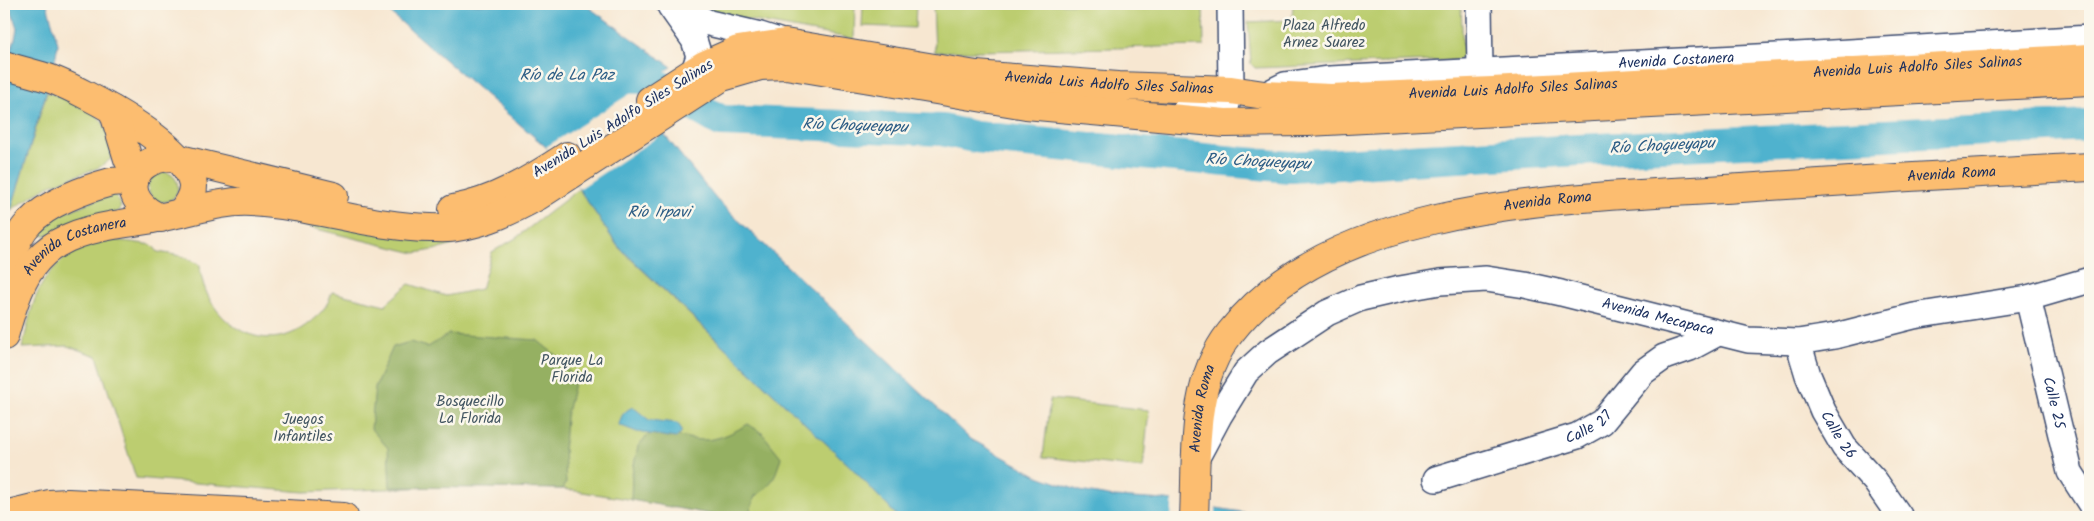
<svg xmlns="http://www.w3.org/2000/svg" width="2094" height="521" font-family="Kalam,sans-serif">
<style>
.green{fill:#bccd70;stroke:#6c7e67}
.forest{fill:#95b062;stroke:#587060}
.water{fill:#4fb2ce;stroke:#357096}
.pier{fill:#f7e7d1}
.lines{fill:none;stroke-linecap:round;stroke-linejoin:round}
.river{stroke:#4fb2ce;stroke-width:32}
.minor-casing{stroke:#3c4b6f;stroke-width:28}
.major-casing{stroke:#3c4b6f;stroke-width:30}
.minor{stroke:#fff;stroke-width:25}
.major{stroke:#fcbd6f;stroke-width:28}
.labels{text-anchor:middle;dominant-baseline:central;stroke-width:5;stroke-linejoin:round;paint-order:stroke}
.park-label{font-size:15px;fill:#435662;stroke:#fbf7ec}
.street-label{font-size:15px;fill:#1b2f5e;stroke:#fbf7ec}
.water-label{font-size:16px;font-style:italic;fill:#2d5d85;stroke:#fbf7ec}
</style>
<rect width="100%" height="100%" fill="#fbf7ec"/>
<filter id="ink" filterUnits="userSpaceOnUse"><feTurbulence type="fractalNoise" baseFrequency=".02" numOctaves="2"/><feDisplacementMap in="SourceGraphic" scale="10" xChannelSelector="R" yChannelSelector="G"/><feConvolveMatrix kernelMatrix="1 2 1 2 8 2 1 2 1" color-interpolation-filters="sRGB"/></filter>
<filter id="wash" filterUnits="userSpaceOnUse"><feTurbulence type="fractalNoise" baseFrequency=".0096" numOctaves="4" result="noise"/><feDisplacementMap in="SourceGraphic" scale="20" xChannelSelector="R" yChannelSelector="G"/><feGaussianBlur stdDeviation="1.12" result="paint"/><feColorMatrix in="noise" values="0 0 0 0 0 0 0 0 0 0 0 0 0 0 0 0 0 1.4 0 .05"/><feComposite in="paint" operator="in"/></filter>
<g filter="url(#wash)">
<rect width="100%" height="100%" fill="#f7e7d1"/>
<!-- green -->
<path class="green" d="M 699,4 L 855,4 L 854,39 L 732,17 L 711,11 Z
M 863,4 L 916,4 L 915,28 L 862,26 Z
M 933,4 L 1203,4 L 1204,46 L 935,52 Z
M 1293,4 L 1461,4 L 1463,55 L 1459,60 L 1255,68 L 1251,64 L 1248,22 L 1292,20 Z
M 47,92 C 85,105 112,112 111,159 L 100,167 L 48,186 L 11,210 Z
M148 187a15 15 0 1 1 30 0a15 15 0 1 1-30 0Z
M 579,189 L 618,247 L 851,467 L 898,517 L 744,517 L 563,489 L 463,486 L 304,492 L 136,478 L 97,356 L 67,346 L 22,348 C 27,330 30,309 38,292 C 49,267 75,245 102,241 C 118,239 137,243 152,245 L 158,252 L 181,256 L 200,265 C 203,320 263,362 310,322 C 321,313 328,306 332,292 L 385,305 L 409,284 L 446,296 L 481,289 L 492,252 L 516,238 Z
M 115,193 L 121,207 L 117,212 L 44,236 L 41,235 L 40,229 L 55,216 Z
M 235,212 L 467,236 C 459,247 428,251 415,253 L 263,216 L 218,216 Z
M 1050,399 L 1149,410 L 1143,468 L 1043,457 Z"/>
<!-- forest -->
<path class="forest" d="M 449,334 L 537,340 L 558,357 L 575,379 L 566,417 L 564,448 L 566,483 L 563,489 L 390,487 L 388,448 L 371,429 L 375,387 L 393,347 L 410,342 L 428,347 Z
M 748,424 L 762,433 L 781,457 C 776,475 772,486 755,496 L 748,517 L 726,517 L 631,500 L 632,474 L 638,446 L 650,433 C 669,431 675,436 693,439 C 713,443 731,434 748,424 Z"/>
<!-- water -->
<path class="water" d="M 9,4 L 47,4 L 58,44 L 54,66 L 11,210 L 4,227 L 4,69 L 15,39 L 17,28 Z
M 380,4 L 584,4 L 672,67 L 639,89 L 663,133 L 716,199 L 969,438 L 1038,476 L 1080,491 L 1114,497 L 1166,500 L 1273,517 L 898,517 L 851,467 L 618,246 L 579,189 L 546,147 Z
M 633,407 L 649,420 L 677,423 L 681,428 L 681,433 L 676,438 L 637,432 L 619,425 C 621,415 624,411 633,407 Z"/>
<!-- pier -->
<path class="pier" d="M 674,66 L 675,68 L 642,89 L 665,132 L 579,189 L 546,147 Z
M 1173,498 L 1216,505 L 1216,517 L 1171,517 Z"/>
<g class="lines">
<!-- river -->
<path class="river" d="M 607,77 L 645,78 L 721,121 L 942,130 L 975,137 L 1289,167 L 1579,150 L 2090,125"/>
</g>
</g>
<g filter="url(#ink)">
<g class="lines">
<defs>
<g id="minor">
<path d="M 671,4 L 709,23 L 760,35 L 785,43"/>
<path d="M 1479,4 L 1480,71"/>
<path d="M 670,6 L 694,40 L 699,56 L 694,71"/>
<path id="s1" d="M 1269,93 L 1285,85 L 1330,79 L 1815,54 L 2090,38"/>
<path d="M 1186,108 L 1219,109 L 1227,104 L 1231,90 L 1230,4"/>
<path id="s2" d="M 2028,298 L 2070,472 L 2090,503"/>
<path id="s3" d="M 1798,342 L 1808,375 L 1823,411 L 1844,447 L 1875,481 L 1900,517"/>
<path id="s4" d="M 1196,459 L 1219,416 L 1246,372 L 1268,352 L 1327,313 L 1361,298 L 1400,289 L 1440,282 L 1486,279 L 1525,285 L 1561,293 L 1748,340 L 1798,342 L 1835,336 L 1914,316 L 2028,298 L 2090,280"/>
<path id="s5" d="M 1436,479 L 1577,436 L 1602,422 L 1643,372 L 1664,357 L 1690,348 L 1718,333"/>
</g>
<g id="major">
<path d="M 4,65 C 19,70 36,74 51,79 C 85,92 191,147 193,186 C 193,196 187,205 181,213"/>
<path id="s6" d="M 650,100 L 704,65 L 738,50 L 785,43 L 976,75 L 1118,86 L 1231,90 L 1264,95 L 1331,98 L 1492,91 L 2090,58"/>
<path d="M 113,110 L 128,159 L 137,174"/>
<path d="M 453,209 C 494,202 532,179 567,156"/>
<path d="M 161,218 C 118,201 128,158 172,157 L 334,196"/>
<path d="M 4,270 C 11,255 17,235 29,223 C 47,203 85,189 111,182 C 118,181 127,182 134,182"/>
<path id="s7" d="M 4,336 C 23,267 38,238 114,225 C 130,222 146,221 162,217 C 191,212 222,200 251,202 C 312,205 370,227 431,228 C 439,228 449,229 457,227 C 487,222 511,211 538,196 L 722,77 L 760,66 L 786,65 L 1026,105 L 1225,123 L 1308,122 L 2090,81"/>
<path d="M 4,515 L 49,504 L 68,503 L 344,517"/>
<path id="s8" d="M 1194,517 C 1197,456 1190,384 1230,333 C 1336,195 1583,199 1741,188 C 1857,180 1974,173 2090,167"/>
</g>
</defs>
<!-- minor casing -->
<use href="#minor" class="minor-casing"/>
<!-- major casing -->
<use href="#major" class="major-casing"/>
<!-- minor -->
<use href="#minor" class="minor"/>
<!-- major -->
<use href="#major" class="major"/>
</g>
</g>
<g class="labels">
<!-- park labels -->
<g class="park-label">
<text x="1324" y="26">Plaza Alfredo<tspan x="1324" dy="17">Arnez Suarez</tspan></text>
<text x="572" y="361">Parque La<tspan x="572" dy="17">Florida</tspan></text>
<text x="470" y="402">Bosquecillo<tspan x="470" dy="17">La Florida</tspan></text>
<text x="303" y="420">Juegos<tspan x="303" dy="17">Infantiles</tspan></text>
</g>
<!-- street labels -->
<g class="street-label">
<text stroke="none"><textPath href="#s1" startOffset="410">Avenida Costanera</textPath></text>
<text stroke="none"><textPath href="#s6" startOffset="1286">Avenida Luis Adolfo Siles Salinas</textPath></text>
<text stroke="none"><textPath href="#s6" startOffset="476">Avenida Luis Adolfo Siles Salinas</textPath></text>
<text stroke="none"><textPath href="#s6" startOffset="881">Avenida Luis Adolfo Siles Salinas</textPath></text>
<text transform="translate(623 119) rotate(-32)">Avenida Luis Adolfo Siles Salinas</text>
<text stroke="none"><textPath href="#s8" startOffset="949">Avenida Roma</textPath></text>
<text stroke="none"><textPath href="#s8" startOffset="544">Avenida Roma</textPath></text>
<text stroke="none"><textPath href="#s7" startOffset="124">Avenida Costanera</textPath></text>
<text stroke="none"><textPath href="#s4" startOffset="541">Avenida Mecapaca</textPath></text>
<text stroke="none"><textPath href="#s2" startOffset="108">Calle 25</textPath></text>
<text stroke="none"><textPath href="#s8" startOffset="109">Avenida Roma</textPath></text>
<text stroke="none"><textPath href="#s5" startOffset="162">Calle 27</textPath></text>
<text stroke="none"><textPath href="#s3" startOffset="102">Calle 26</textPath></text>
</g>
<!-- water labels -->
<g class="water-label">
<text x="567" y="75">Río de La Paz</text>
<text transform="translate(855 126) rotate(2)">Río Choqueyapu</text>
<text transform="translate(1662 146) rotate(-3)">Río Choqueyapu</text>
<text transform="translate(1258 162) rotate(3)">Río Choqueyapu</text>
<text x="659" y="212">Río Irpavi</text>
</g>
</g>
<!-- margin -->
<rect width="2094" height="521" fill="none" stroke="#fbf7ec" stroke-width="20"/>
</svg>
